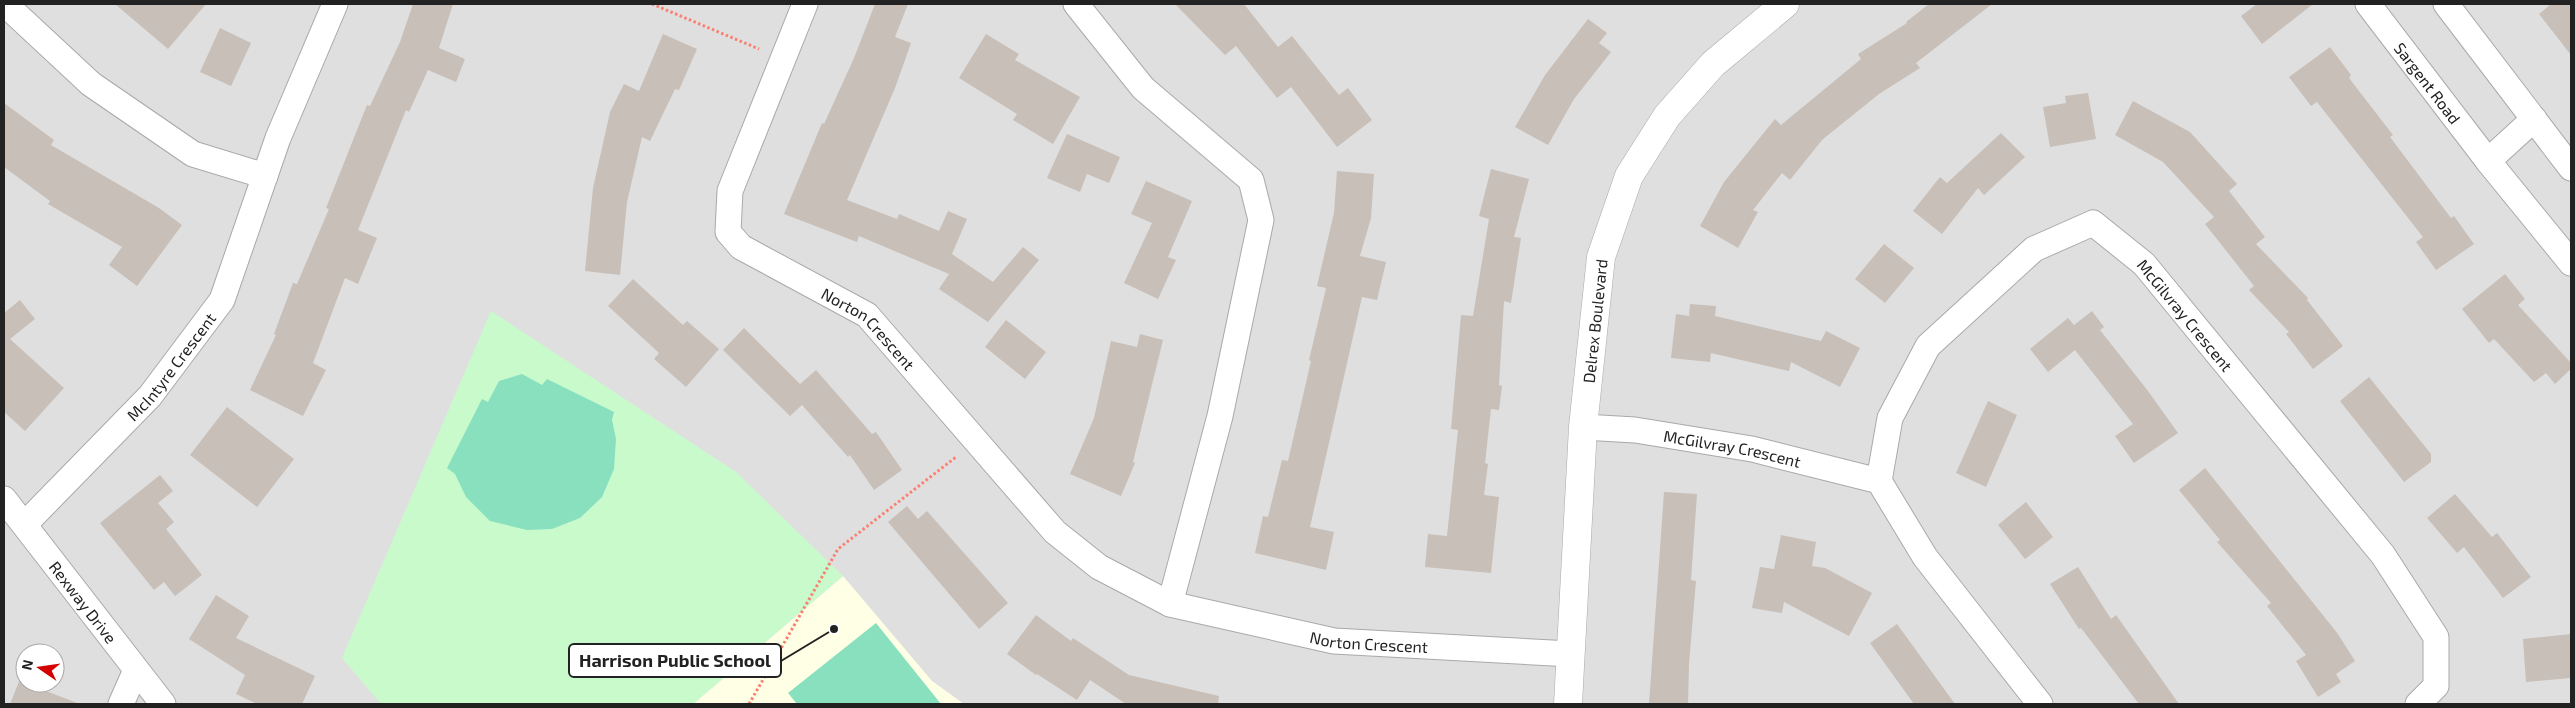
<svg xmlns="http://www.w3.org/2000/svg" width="2575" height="708" font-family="'Exo 2',sans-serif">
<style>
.residential{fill:#e0dfdf;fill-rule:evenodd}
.education{fill:#ffffe5}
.park{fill:#c8facc}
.pitch{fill:#88e0be}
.building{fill:#c7bfb8}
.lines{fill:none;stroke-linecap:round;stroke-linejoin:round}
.minor-casing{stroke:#a9a9a9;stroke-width:27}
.tertiary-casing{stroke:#a9a9a9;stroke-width:29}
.path{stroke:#fa8072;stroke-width:3;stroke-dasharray:2.5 2.5;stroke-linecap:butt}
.minor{stroke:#fff;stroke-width:25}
.tertiary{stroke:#fff;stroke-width:28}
.labels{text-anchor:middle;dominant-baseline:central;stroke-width:4;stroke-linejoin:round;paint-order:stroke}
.street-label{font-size:16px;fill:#222;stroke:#fff}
.leader{fill:none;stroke:#222;stroke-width:2}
.callout-dot{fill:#222;stroke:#fff;stroke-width:2}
.callout{fill:#fff;stroke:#222;stroke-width:2}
.callout-label{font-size:18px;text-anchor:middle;font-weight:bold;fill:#222}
</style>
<rect width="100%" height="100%" fill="#f2efe9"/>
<!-- residential -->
<path class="residential" d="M 4,4 L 2571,4 L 2571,704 L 4,704 ZM 25,653 L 55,653 L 55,683 L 25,683 Z"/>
<!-- education -->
<path class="education" d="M 843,576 L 932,681 L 964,704 L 693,704 Z"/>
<!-- park -->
<path class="park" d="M 491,311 L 736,472 L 843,576 L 693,704 L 381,704 L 342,658 Z"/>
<!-- pitch -->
<path class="pitch" d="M 522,374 L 542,385 L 547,379 L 614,412 L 612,420 L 616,439 L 614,469 L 602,497 L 580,518 L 552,529 L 527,530 L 490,521 L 466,497 L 455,474 L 447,468 L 482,399 L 488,402 L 499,381 Z
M 876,623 L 941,704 L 797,704 L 788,693 Z"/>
<!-- building -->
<path class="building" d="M 115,4 L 206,4 L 168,49 Z
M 413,4 L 453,4 L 439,48 L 465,59 L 456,82 L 428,70 L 409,112 L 406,110 L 358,230 L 377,238 L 358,284 L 345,278 L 313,363 L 326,370 L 303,416 L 250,390 L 276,335 L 274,334 L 293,283 L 297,284 L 329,209 L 326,208 L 367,105 L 370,106 L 400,42 Z
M 875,4 L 908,4 L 895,37 L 911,43 L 895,88 L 847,200 L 897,219 L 899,214 L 939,231 L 948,211 L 967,219 L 952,254 L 993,282 L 1023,247 L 1039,260 L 988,322 L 939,289 L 949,274 L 859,236 L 857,242 L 784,214 L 822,123 L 824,124 L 854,58 Z
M 1175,4 L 1244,4 L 1278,47 L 1292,36 L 1339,95 L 1348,88 L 1372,120 L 1337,147 L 1291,87 L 1277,98 L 1236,46 L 1225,55 Z
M 1929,4 L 1992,4 L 1916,63 L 1920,68 L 1879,94 L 1822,140 L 1790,180 L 1782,173 L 1753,210 L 1758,212 L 1738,248 L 1700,226 L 1724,182 L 1775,119 L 1781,125 L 1861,59 L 1858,54 L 1907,23 L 1906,22 Z
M 2257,4 L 2313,4 L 2262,44 L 2241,16 Z
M 2551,4 L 2571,4 L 2571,55 L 2539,14 Z
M 1588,19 L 1607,33 L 1599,43 L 1611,52 L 1574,99 L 1548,145 L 1515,127 L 1545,75 Z
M 220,28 L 251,43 L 231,86 L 200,72 Z
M 663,34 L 697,49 L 679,90 L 675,89 L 650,141 L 642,137 L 627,202 L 620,275 L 585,271 L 593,188 L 610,112 L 624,84 L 639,91 Z
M 986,34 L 1019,54 L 1015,60 L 1080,97 L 1053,144 L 1013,120 L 1017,114 L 959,78 Z
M 2330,47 L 2351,75 L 2349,78 L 2393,135 L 2390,137 L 2451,218 L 2454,216 L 2474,244 L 2436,270 L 2416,242 L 2423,237 L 2317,102 L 2311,106 L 2289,77 Z
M 2088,93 L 2096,139 L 2050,147 L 2043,107 L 2066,103 L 2065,96 Z
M 2133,101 L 2190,132 L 2237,184 L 2229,191 L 2265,237 L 2256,244 L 2308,298 L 2307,300 L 2343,346 L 2313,369 L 2286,334 L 2289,332 L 2249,290 L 2254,286 L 2205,224 L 2214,217 L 2163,162 L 2115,135 Z
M 4,103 L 54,140 L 51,145 L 159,208 L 182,225 L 137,286 L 109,265 L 122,247 L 48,204 L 50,201 L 4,167 Z
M 2001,133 L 2025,157 L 1984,195 L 1978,188 L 1942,234 L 1913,211 L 1940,177 L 1947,183 Z
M 1067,134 L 1120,157 L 1109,183 L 1087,174 L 1080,192 L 1047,178 Z
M 1491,169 L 1529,179 L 1514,237 L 1521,238 L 1511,303 L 1504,301 L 1499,385 L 1502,386 L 1499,410 L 1491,409 L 1485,463 L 1488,464 L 1484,495 L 1499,497 L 1491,573 L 1425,567 L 1428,534 L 1447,536 L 1458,430 L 1451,429 L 1461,315 L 1473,316 L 1489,219 L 1479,216 Z
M 1337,171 L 1374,174 L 1371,218 L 1360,256 L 1386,262 L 1377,300 L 1362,297 L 1310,527 L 1334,532 L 1326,570 L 1255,553 L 1263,516 L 1268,517 L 1282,460 L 1288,461 L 1311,361 L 1309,360 L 1326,288 L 1317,286 L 1334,213 Z
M 1146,181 L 1192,201 L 1168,257 L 1176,260 L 1158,299 L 1124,283 L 1152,223 L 1131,214 Z
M 1884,244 L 1914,268 L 1885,303 L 1855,279 Z
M 2505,274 L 2525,299 L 2518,305 L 2571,363 L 2571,369 L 2555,384 L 2546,373 L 2534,382 L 2494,339 L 2489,343 L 2462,309 Z
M 633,279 L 683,325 L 687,321 L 719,349 L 686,387 L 654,359 L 659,353 L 608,306 Z
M 20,300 L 35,319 L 10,339 L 64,388 L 25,431 L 4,412 L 4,313 Z
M 1690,304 L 1716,306 L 1715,316 L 1821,341 L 1826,331 L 1860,348 L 1840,387 L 1791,362 L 1789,371 L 1711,353 L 1710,362 L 1671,358 L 1676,314 L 1689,316 Z
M 2092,311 L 2104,327 L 2100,330 L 2148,391 L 2178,433 L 2134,463 L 2115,436 L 2133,424 L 2075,350 L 2048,372 L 2030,349 L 2068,318 L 2074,325 Z
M 1006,320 L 1046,352 L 1025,379 L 985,347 Z
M 744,328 L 800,384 L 816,370 L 872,434 L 876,432 L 902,470 L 874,490 L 850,455 L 848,457 L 802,405 L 790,416 L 723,350 Z
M 1140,334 L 1163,340 L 1133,462 L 1135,463 L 1121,496 L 1070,474 L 1094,418 L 1111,341 L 1137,347 Z
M 2369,377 L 2431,454 L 2431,462 L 2404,482 L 2340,401 Z
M 1988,401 L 2017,415 L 1986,487 L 1956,473 Z
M 227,407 L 294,459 L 257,507 L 190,455 Z
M 2205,468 L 2338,634 L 2355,661 L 2336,674 L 2341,682 L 2318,697 L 2296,661 L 2306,655 L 2267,606 L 2271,603 L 2217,542 L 2220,540 L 2179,490 Z
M 160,475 L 173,491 L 158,503 L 174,522 L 166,529 L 202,575 L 175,596 L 164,582 L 154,590 L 100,523 Z
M 1664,492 L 1697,494 L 1691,580 L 1696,581 L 1689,664 L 1688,704 L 1649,704 Z
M 2455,494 L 2492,537 L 2497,533 L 2531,577 L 2503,598 L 2464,547 L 2457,553 L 2427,518 Z
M 2026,502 L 2053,537 L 2025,559 L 1998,525 Z
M 907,506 L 918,519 L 927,511 L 1008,603 L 979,629 L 888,522 Z
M 1781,535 L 1816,542 L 1812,566 L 1825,568 L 1872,593 L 1849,636 L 1784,602 L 1782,613 L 1752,608 L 1760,567 L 1774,569 Z
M 2078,567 L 2111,619 L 2116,615 L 2179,704 L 2139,704 L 2081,628 L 2079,629 L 2050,584 Z
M 216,595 L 249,616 L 236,638 L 315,676 L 302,704 L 257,704 L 236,694 L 245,675 L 189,639 Z
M 1036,615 L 1071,641 L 1073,638 L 1129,675 L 1219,696 L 1218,704 L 1126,704 L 1090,680 L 1077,700 L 1037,674 L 1036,675 L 1007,654 Z
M 1897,624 L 1955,704 L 1914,704 L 1870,643 Z
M 2571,634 L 2571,678 L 2526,682 L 2523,639 Z
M 20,679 L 25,683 L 80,704 L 10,704 Z"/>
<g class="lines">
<defs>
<g id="minor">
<path d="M 5,4 L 91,84 L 193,154 L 265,176"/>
<path id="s1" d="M 805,4 L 730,191 L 728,232 L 741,247 L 867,315 L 1055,532 L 1099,567 L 1170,604 L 1334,641 L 1571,654"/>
<path d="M 1076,4 L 1143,88 L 1251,180 L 1261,220 L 1220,416 L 1170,604"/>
<path id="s2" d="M 2368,4 L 2488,161 L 2571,263"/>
<path d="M 2446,4 L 2571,168"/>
<path d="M 2488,161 L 2534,119"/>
<path id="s3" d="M 1583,427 L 1635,430 L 1752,449 L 1879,481"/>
<path id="s4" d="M 4,499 L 163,704"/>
<path id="s5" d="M 25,524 L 150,396 L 222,300 L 278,138 L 335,4"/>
<path d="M 121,704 L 136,670"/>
<path id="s6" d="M 2040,704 L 1925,557 L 1879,481 L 1890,418 L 1928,346 L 2034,249 L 2093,223 L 2144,264 L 2383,555 L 2436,637 L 2436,686 L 2418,704"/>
</g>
<g id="tertiary">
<path id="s7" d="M 1568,704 L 1583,427 L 1601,257 L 1629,176 L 1667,116 L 1713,64 L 1785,4"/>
</g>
</defs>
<!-- minor casing -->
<use href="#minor" class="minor-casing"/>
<!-- tertiary casing -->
<use href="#tertiary" class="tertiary-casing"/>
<!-- path -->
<path class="path" d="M 652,4 L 759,49
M 749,704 L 838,549 L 956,457"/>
<!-- minor -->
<use href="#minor" class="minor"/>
<!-- tertiary -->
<use href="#tertiary" class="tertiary"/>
</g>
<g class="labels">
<!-- street labels -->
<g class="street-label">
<text stroke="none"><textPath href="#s2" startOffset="99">Sargent Road</textPath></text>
<text stroke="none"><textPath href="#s6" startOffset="760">McGilvray Crescent</textPath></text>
<text stroke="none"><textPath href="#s7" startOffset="384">Delrex Boulevard</textPath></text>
<text stroke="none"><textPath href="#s1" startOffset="415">Norton Crescent</textPath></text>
<text stroke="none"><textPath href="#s5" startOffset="215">McIntyre Crescent</textPath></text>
<text stroke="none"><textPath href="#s3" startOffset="151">McGilvray Crescent</textPath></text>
<text stroke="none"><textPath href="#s4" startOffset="130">Rexway Drive</textPath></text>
<text stroke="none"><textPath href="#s1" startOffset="1032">Norton Crescent</textPath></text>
</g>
</g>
<!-- callouts -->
<path class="leader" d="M834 629L781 661"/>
<circle class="callout-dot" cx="834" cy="629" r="5"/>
<rect class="callout" x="569" y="644" width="212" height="33" rx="5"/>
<g class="callout-label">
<text x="675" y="667">Harrison Public School</text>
</g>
<!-- border -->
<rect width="2575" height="708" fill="none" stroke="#222222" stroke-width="10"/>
<!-- north arrow -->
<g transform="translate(40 668) rotate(283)"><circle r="24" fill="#ffffff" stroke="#a7a7a7"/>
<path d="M0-4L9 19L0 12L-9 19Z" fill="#d40000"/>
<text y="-8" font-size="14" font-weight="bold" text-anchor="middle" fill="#222222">N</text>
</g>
</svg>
